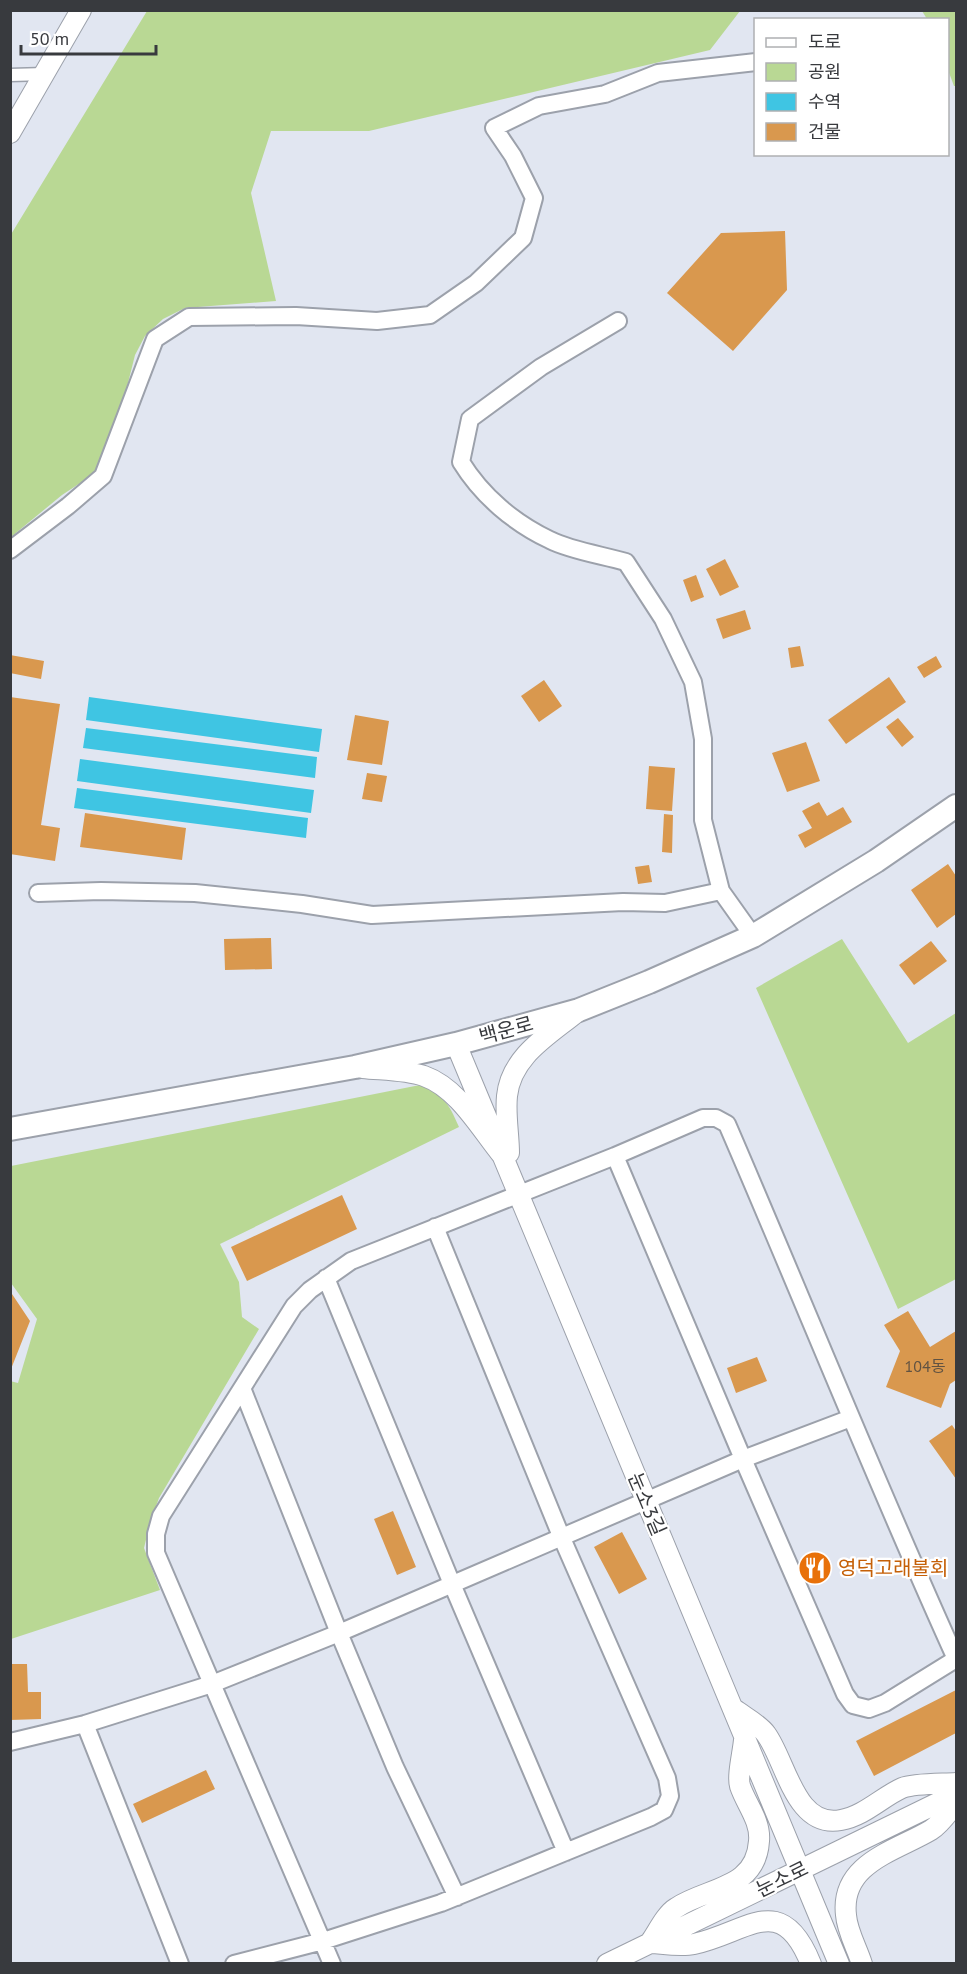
<svg xmlns="http://www.w3.org/2000/svg" width="967" height="1974" font-family="'PT Sans','Noto Sans KR',sans-serif">
<style>
.green{fill:#b9d894}
.water{fill:#3fc5e3}
.building{fill:#d9984e}
.lines{fill:none;stroke-linecap:round;stroke-linejoin:round}
.pedestrian-casing{stroke:#9ca1ab;stroke-width:15}
.minor-casing{stroke:#9ca1ab;stroke-width:20}
.tertiary-casing{stroke:#9ca1ab;stroke-width:22}
.secondary-casing{stroke:#9ca1ab;stroke-width:26}
.pedestrian{stroke:#fff;stroke-width:12}
.minor{stroke:#fff;stroke-width:16}
.tertiary{stroke:#fff;stroke-width:20}
.secondary{stroke:#fff;stroke-width:22}
.labels{text-anchor:middle;dominant-baseline:central;stroke-width:4.5;stroke-linejoin:round;paint-order:stroke}
.number-label{font-size:16px;fill:#605242}
.street-label{font-size:20px;fill:#383a3e;stroke:#fff}
.food-label{font-size:20px;fill:#c56008;stroke:#fff;text-anchor:start}
</style>
<rect width="100%" height="100%" fill="#e1e6f1"/>
<!-- green -->
<path class="green" d="M 147,11 L 740,11 L 710,50 L 369,131 L 271,131 L 251,193 L 276,301 L 185,308 L 163,319 L 145,336 L 135,355 L 119,419 L 97,472 L 62,495 L 11,537 L 10,236 Z
M 922,11 L 956,11 L 956,86 L 954,86 L 948,70 L 948,20 L 927,19 Z
M 842,939 L 908,1043 L 956,1013 L 956,1279 L 898,1309 L 756,988 Z
M 420,1085 C 445,1097 448,1102 459,1127 L 220,1244 L 239,1282 L 242,1317 L 259,1329 L 159,1498 L 150,1523 L 144,1548 L 160,1590 L 11,1639 L 10,1381 L 18,1383 L 37,1319 L 11,1283 L 11,1166 Z"/>
<!-- water -->
<path class="water" d="M 89,697 L 322,729 L 319,752 L 86,720 Z
M 86,728 L 317,757 L 315,778 L 83,748 Z
M 80,759 L 314,790 L 311,813 L 77,781 Z
M 77,788 L 308,818 L 306,838 L 74,808 Z"/>
<!-- building -->
<path class="building" d="M 785,231 L 787,290 L 733,351 L 667,293 L 721,233 Z
M 725,559 L 739,587 L 720,596 L 706,569 Z
M 696,575 L 704,597 L 691,602 L 683,580 Z
M 745,610 L 751,629 L 723,639 L 716,619 Z
M 800,646 L 804,666 L 791,668 L 788,648 Z
M 10,655 L 44,661 L 41,679 L 10,673 Z
M 936,656 L 942,667 L 924,678 L 917,667 Z
M 889,677 L 906,702 L 846,744 L 828,720 Z
M 544,680 L 562,706 L 539,722 L 521,696 Z
M 10,697 L 60,704 L 41,825 L 60,828 L 55,861 L 10,854 Z
M 355,715 L 389,721 L 382,765 L 347,760 Z
M 898,718 L 914,737 L 902,747 L 886,727 Z
M 806,742 L 820,781 L 787,792 L 772,753 Z
M 649,766 L 675,768 L 672,811 L 646,809 Z
M 367,773 L 387,776 L 382,802 L 362,799 Z
M 819,802 L 827,816 L 843,807 L 852,822 L 805,848 L 798,835 L 812,828 L 802,811 Z
M 85,813 L 186,828 L 182,860 L 80,847 Z
M 664,814 L 673,815 L 672,853 L 662,852 Z
M 948,864 L 956,876 L 956,914 L 937,928 L 911,890 Z
M 649,865 L 652,882 L 638,884 L 635,867 Z
M 271,938 L 272,969 L 225,970 L 224,939 Z
M 931,941 L 947,961 L 914,985 L 899,965 Z
M 342,1195 L 357,1229 L 247,1281 L 231,1247 Z
M 10,1291 L 30,1321 L 11,1369 L 10,1369 Z
M 908,1311 L 930,1347 L 956,1331 L 956,1380 L 950,1384 L 941,1408 L 886,1387 L 900,1351 L 884,1325 Z
M 757,1357 L 767,1381 L 736,1393 L 727,1368 Z
M 952,1425 L 956,1431 L 956,1479 L 929,1441 Z
M 393,1511 L 416,1567 L 397,1575 L 374,1519 Z
M 622,1532 L 647,1579 L 619,1594 L 594,1547 Z
M 10,1664 L 27,1664 L 28,1692 L 41,1692 L 41,1719 L 10,1720 Z
M 956,1690 L 956,1733 L 874,1776 L 856,1741 Z
M 206,1770 L 215,1789 L 142,1823 L 133,1804 Z"/>
<g class="lines">
<defs>
<path id="pedestrian" d="M 10,75 L 45,74"/>
<path id="minor" d="M 618,321 L 541,367 L 470,419 L 461,462 C 482,496 514,523 550,540 C 572,551 602,555 626,562 L 663,619 L 693,682 L 703,739 L 703,820 L 721,891 L 753,936
M 10,550 L 68,506 L 103,476 L 155,339 L 189,317 L 296,316 L 377,321 L 430,315 L 476,283 L 523,238 L 534,198 L 513,156 L 494,128 L 539,106 L 605,94 L 658,73 L 756,62
M 38,893 L 101,891 L 195,893 L 302,904 L 372,915 L 623,902 L 665,903 L 721,891
M 615,1156 L 743,1459 L 845,1694 L 853,1705 L 869,1709 L 885,1703 L 956,1659
M 326,1278 L 452,1584 L 566,1852
M 242,1388 L 339,1633 L 395,1767 L 457,1897
M 85,1724 L 180,1964
M 10,1742 L 85,1724 L 212,1684 L 339,1633 L 743,1459 L 851,1418
M 234,1964 L 323,1941 L 441,1903 L 651,1817 L 664,1810 L 670,1796 L 667,1778 L 561,1536 L 435,1227
M 332,1964 L 156,1553 L 156,1534 L 161,1516 L 294,1306 L 310,1290 L 351,1261 L 615,1156 L 703,1118 L 716,1118 L 727,1124 C 804,1302 876,1483 956,1659"/>
<path id="tertiary" d="M 10,133 L 81,10
M 456,1044 L 839,1964
M 363,1068 C 381,1070 407,1070 424,1076 C 458,1088 480,1128 502,1155 L 509,1153 C 509,1135 505,1115 507,1096 C 511,1056 549,1035 577,1012
M 734,1709 C 743,1716 759,1724 766,1734 C 786,1761 795,1829 841,1820 C 864,1816 882,1797 902,1788 C 915,1783 942,1784 956,1783
M 651,1941 C 658,1931 666,1914 676,1908 C 707,1887 756,1890 759,1841 C 761,1821 746,1804 740,1786 C 737,1776 743,1752 744,1740
M 652,1943 C 665,1944 681,1947 694,1944 C 747,1933 781,1889 811,1964
M 607,1964 L 956,1794
M 862,1964 C 857,1948 847,1931 846,1915 C 840,1863 896,1851 931,1830 C 941,1824 949,1811 956,1803"/>
<path id="secondary" d="M 10,1129 L 355,1067 L 456,1044 L 579,1010 L 649,982 L 753,936 L 876,861 L 956,806"/>
</defs>
<!-- pedestrian casing -->
<use href="#pedestrian" class="pedestrian-casing"/>
<!-- minor casing -->
<use href="#minor" class="minor-casing"/>
<!-- tertiary casing -->
<use href="#tertiary" class="tertiary-casing"/>
<!-- secondary casing -->
<use href="#secondary" class="secondary-casing"/>
<!-- pedestrian -->
<use href="#pedestrian" class="pedestrian"/>
<!-- minor -->
<use href="#minor" class="minor"/>
<!-- tertiary -->
<use href="#tertiary" class="tertiary"/>
<!-- secondary -->
<use href="#secondary" class="secondary"/>
</g>
<!-- icons -->
<defs>
<symbol id="restaurant-disc" viewBox="-11 -11 22 22"><circle r="9.5" fill="#e8710a" stroke="#fff"/><path d="M-5-6h1v4h1v-4h1v4h1v-4h1v5L-1.5 .5V6h-2V.5L-5-1ZM5-6V6H3V1.5H1.5Q1.5-4 5-6Z" fill="#fff"/></symbol>
</defs>
<g fill-rule="evenodd">
<use href="#restaurant-disc" x="796" y="1549" width="38" height="38"/>
</g>
<g class="labels">
<!-- number labels -->
<g class="number-label">
<text x="925" y="1366">104동</text>
</g>
<!-- street labels -->
<g class="street-label">
<text transform="translate(506 1030) rotate(-15)">백운로</text>
<text transform="translate(647 1504) rotate(67)">눈소3길</text>
<text transform="translate(782 1879) rotate(-26)">눈소로</text>
</g>
<!-- food labels -->
<g class="food-label">
<text x="838" y="1568">영덕고래불회</text>
</g>
</g>
<!-- border -->
<rect width="967" height="1974" fill="none" stroke="#383a3e" stroke-width="24"/>
<!-- legend -->
<rect x="754" y="18" width="195" height="138" fill="#ffffff" stroke="#afb0b2" stroke-width="1.5"/>
<rect x="766" y="38" width="30" height="9" fill="#ffffff" stroke="#afb0b2" stroke-width="1.5"/>
<text x="808" y="48" font-size="18" fill="#383a3e">도로</text>
<rect x="766" y="63" width="30" height="18" fill="#b9d894" stroke="#afb0b2" stroke-width="1.5"/>
<text x="808" y="78" font-size="18" fill="#383a3e">공원</text>
<rect x="766" y="93" width="30" height="18" fill="#3fc5e3" stroke="#afb0b2" stroke-width="1.5"/>
<text x="808" y="108" font-size="18" fill="#383a3e">수역</text>
<rect x="766" y="123" width="30" height="18" fill="#d9984e" stroke="#afb0b2" stroke-width="1.5"/>
<text x="808" y="138" font-size="18" fill="#383a3e">건물</text>
<!-- scale -->
<path d="M21 45v9h135v-9" fill="none" stroke="#383a3e" stroke-width="3"/>
<text x="30" y="45" font-size="18" fill="#383a3e" stroke="#ffffff" stroke-width="4.5" paint-order="stroke">50 m</text>
</svg>
